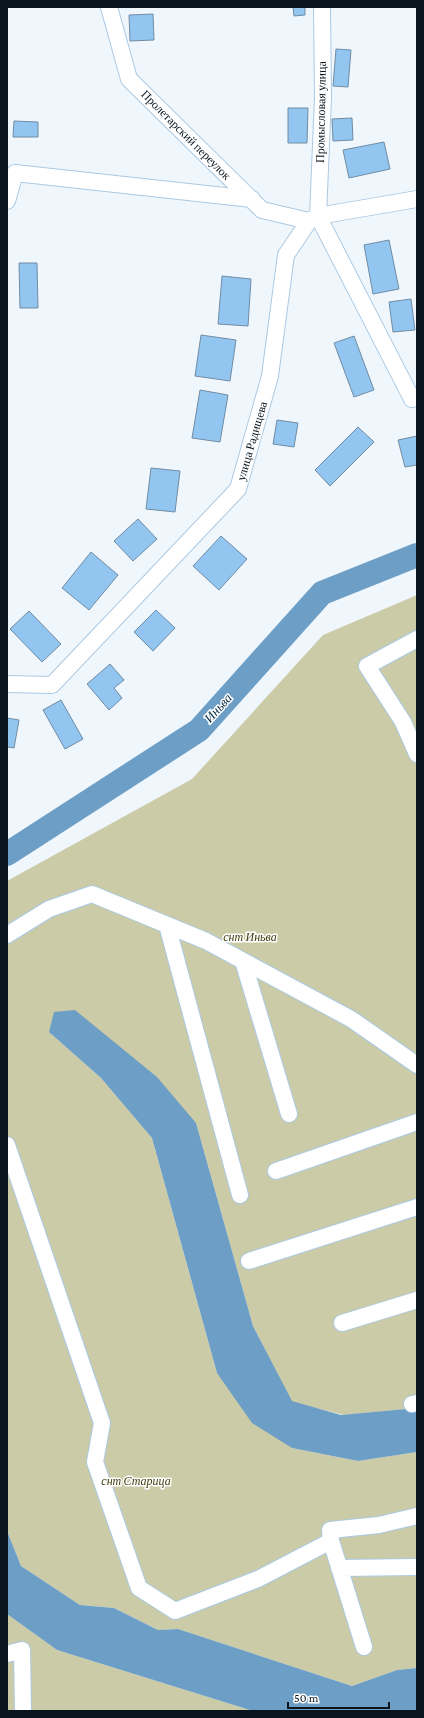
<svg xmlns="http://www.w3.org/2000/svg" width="424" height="1718" font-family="'Crimson Pro',serif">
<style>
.green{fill:#cbcba7}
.water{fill:#6c9ec6}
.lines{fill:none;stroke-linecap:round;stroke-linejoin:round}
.river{stroke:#6c9ec6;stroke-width:24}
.building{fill:#92c5ef;stroke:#708ca4}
.minor-casing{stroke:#abc9e3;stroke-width:18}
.minor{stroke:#fff;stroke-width:16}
.labels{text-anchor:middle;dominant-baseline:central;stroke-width:3;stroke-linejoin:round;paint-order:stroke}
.street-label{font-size:12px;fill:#09141c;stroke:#fff}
.park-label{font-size:12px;font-style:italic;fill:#414011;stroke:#fff}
.water-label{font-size:13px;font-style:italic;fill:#07304b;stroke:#fff}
</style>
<rect width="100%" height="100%" fill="#f0f7fc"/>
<!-- green -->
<path class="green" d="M 417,595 L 417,1408 L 344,1415 L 292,1402 L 253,1326 L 196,1123 L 49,1032 L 101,1078 L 152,1138 L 217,1373 L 292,1448 L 358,1461 L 417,1452 L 417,1668 L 397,1670 L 352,1686 L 178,1629 L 158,1630 L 114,1608 L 80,1605 L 21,1566 L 7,1531 L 7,881 L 192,779 L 323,635 Z
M 7,1614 L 57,1650 L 253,1711 L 7,1711 Z"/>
<!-- water -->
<path class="water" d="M 75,1010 L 157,1077 L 196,1123 L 253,1326 L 292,1401 L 341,1415 L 417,1408 L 417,1452 L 358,1461 L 292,1448 L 252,1423 L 217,1373 L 152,1138 L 101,1078 L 49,1032 L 54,1012 Z
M 7,1531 L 21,1566 L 80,1605 L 114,1608 L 158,1630 L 178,1629 L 352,1686 L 397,1670 L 417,1668 L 417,1711 L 253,1711 L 57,1650 L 7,1614 Z"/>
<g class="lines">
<!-- river -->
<path class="river" d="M 7,854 L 199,730 L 322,593 L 417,555"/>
</g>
<!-- building -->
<path class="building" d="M 293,7 L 305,7 L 305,15 L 294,16 Z
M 153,14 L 154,40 L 130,41 L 129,15 Z
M 336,49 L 351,50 L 348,87 L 333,86 Z
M 288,108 L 308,108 L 307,143 L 288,143 Z
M 352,118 L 353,140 L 333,141 L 332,119 Z
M 14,121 L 38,122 L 38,137 L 13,137 Z
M 384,142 L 390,169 L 349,178 L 343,150 Z
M 389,240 L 399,289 L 373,294 L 364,245 Z
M 19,263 L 37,263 L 38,308 L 20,308 Z
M 222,276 L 251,279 L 248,326 L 218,324 Z
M 411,299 L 415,330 L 393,332 L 389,302 Z
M 201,335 L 236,340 L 230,381 L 195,376 Z
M 354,336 L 374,390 L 354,397 L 334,343 Z
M 200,390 L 228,395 L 220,442 L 192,438 Z
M 277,420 L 298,423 L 294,447 L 273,444 Z
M 358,427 L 374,442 L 330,486 L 315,470 Z
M 417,436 L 417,465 L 405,467 L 398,440 Z
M 151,468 L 180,471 L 175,512 L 146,509 Z
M 138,519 L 157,539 L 133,561 L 114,541 Z
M 221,536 L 247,559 L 219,590 L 193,566 Z
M 91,552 L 118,575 L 89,610 L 62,588 Z
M 156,610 L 175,628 L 153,651 L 134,632 Z
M 29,611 L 61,644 L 42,662 L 10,629 Z
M 110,664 L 124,680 L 114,688 L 122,698 L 109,710 L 87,684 Z
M 61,700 L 83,739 L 65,749 L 43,710 Z
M 7,718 L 19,720 L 14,748 L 7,747 Z"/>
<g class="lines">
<defs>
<path id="minor" d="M 109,7 L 129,79 L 262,210 L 309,221
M 322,7 L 323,97 L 318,216 L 412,399 L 417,398
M 7,201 L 15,173 L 252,199
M 417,639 L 367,666 L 403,722 L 417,754
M 7,684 L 52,685 L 238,489 L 270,376 L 286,255 L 309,221 L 318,216 L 417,199
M 167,925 L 240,1195
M 7,935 L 49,909 L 92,894 L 206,941 L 351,1019 L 417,1065
M 243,961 L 289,1114
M 7,1145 L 102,1423 L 95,1462 L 139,1588 L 175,1611 L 258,1579 L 331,1541
M 276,1171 L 417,1122
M 249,1261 L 417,1207
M 342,1323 L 417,1300
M 412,1404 L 417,1403
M 339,1568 L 417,1567
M 364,1647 L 331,1541 L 330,1530 L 379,1525 L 417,1516
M 7,1654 L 22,1650 L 23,1711"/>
</defs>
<!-- minor casing -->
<use href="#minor" class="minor-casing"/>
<!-- minor -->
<use href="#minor" class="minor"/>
</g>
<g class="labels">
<!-- street labels -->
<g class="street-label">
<text transform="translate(321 112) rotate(-89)">Промысловая улица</text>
<text transform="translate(186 135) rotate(45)">Пролетарский переулок</text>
<text transform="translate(252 441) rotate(-74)">улица Радищева</text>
</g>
<!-- park labels -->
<g class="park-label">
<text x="250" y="937">снт Иньва</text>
<text x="136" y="1481">снт Старица</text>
</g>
<!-- water labels -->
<g class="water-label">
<text transform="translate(218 708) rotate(-48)">Иньва</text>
</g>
</g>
<!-- border -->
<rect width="424" height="1718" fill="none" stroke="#09141c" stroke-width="16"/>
<!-- scale -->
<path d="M288 1702v6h101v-6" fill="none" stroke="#09141c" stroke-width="2"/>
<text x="294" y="1702" font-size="12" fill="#09141c" stroke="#ffffff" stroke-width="3" paint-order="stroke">50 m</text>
</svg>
